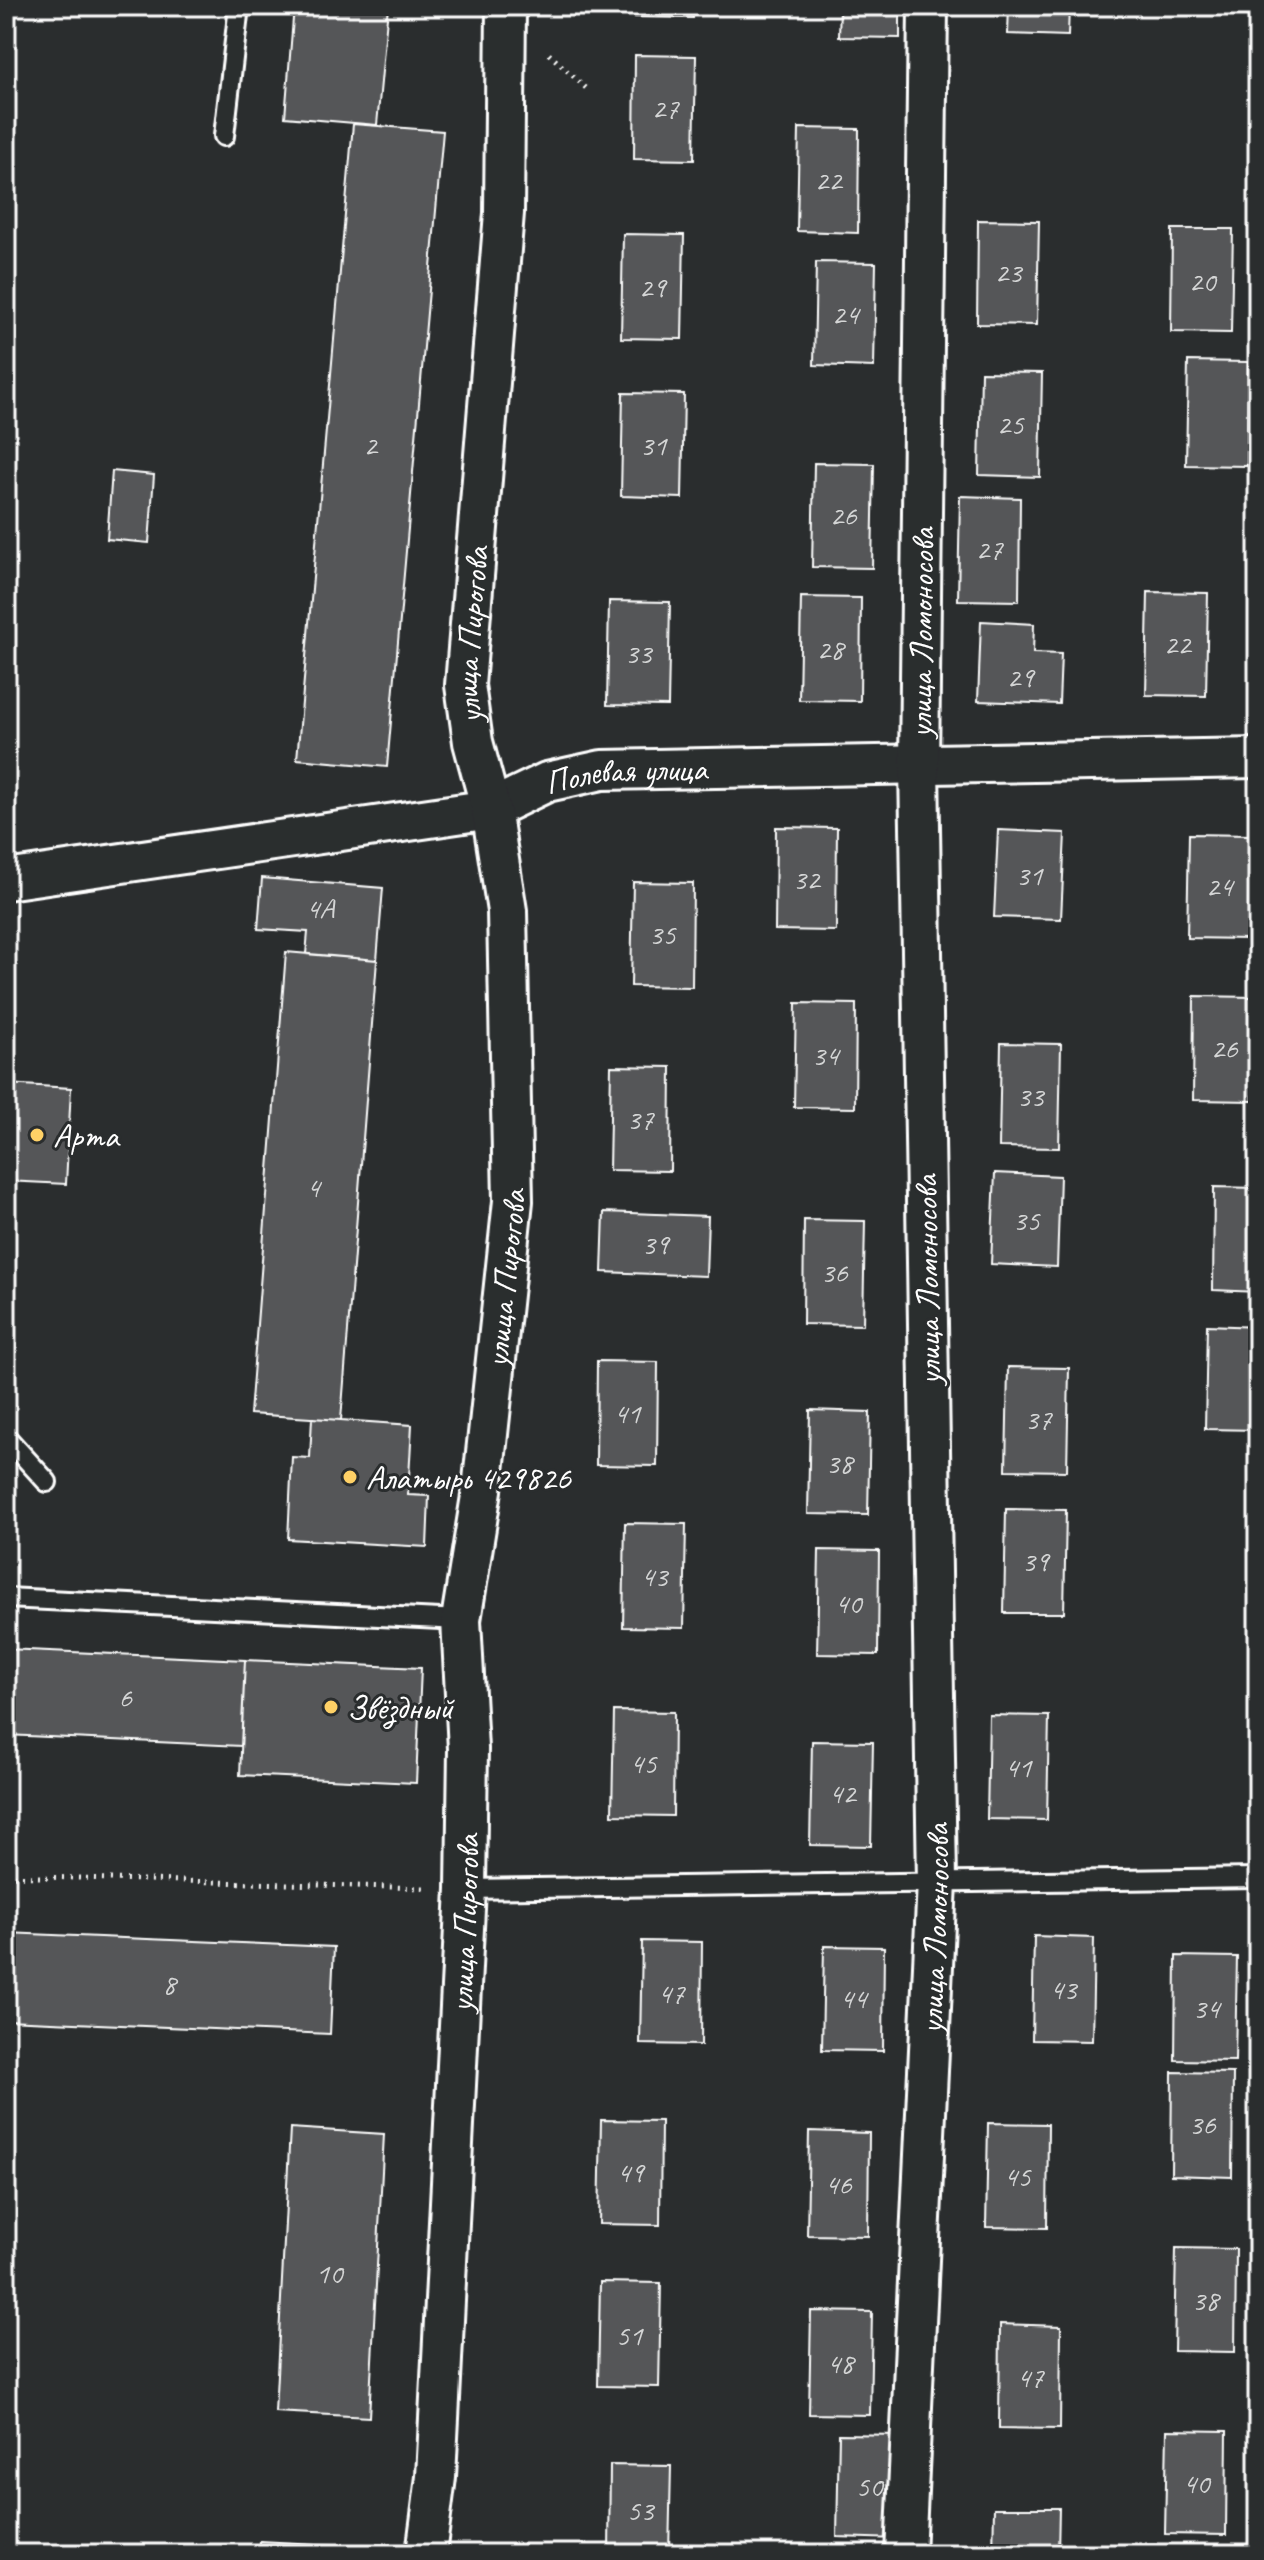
<svg xmlns="http://www.w3.org/2000/svg" width="1264" height="2560" font-family="Caveat,sans-serif">
<style>
.building{fill:#555758;stroke:#fff;stroke-width:2}
.lines{fill:none;stroke-linecap:round;stroke-linejoin:round}
.service-casing{stroke:#fff;stroke-width:24}
.minor-casing{stroke:#fff;stroke-width:44}
.path{stroke:#fff;stroke-width:5;stroke-dasharray:2 6;stroke-linecap:butt}
.service{stroke:#2a2d2e;stroke-width:18}
.minor{stroke:#2a2d2e;stroke-width:38}
.poi-dot{fill:#ffd166;stroke:#2a2d2e;stroke-width:3}
.labels{text-anchor:middle;dominant-baseline:central;stroke-width:6;stroke-linejoin:round;paint-order:stroke}
.number-label{font-size:30px;fill:#d4d5d5}
.street-label{font-size:34px;fill:#fff;stroke:#2a2d2e}
.poi-label{font-size:34px;fill:#fff;stroke:#2a2d2e;text-anchor:start}
</style>
<rect width="100%" height="100%" fill="#2a2d2e"/>
<filter id="ink" filterUnits="userSpaceOnUse"><feTurbulence type="fractalNoise" baseFrequency=".0125" numOctaves="2"/><feDisplacementMap in="SourceGraphic" scale="16" xChannelSelector="R" yChannelSelector="G"/><feConvolveMatrix kernelMatrix="1 2 1 2 8 2 1 2 1" color-interpolation-filters="sRGB"/></filter>
<g filter="url(#ink)">
<!-- building -->
<path class="building" d="M 294,6 L 388,6 L 377,125 L 285,117 Z
M 633,6 L 693,6 L 693,18 L 633,17 Z
M 840,6 L 900,6 L 900,38 L 839,37 Z
M 1009,6 L 1069,6 L 1068,36 L 1008,34 Z
M 635,55 L 696,56 L 694,160 L 634,159 Z
M 353,124 L 443,131 L 387,767 L 297,759 Z
M 799,128 L 859,129 L 858,233 L 797,231 Z
M 978,220 L 1039,221 L 1037,325 L 977,324 Z
M 1172,229 L 1233,229 L 1231,333 L 1171,332 Z
M 623,234 L 684,235 L 682,339 L 621,338 Z
M 816,262 L 876,263 L 874,367 L 814,365 Z
M 1188,361 L 1248,362 L 1247,466 L 1186,465 Z
M 981,372 L 1042,373 L 1040,477 L 979,475 Z
M 623,393 L 684,394 L 682,498 L 621,496 Z
M 814,463 L 874,464 L 872,568 L 812,567 Z
M 112,471 L 154,475 L 149,543 L 107,539 Z
M 960,496 L 1020,498 L 1019,601 L 958,600 Z
M 1148,592 L 1208,593 L 1206,696 L 1146,695 Z
M 801,597 L 861,598 L 860,701 L 799,700 Z
M 609,601 L 670,602 L 668,706 L 607,705 Z
M 981,621 L 1034,624 L 1033,653 L 1061,654 L 1059,704 L 978,701 Z
M 776,827 L 837,828 L 836,931 L 775,930 Z
M 998,830 L 1065,833 L 1061,919 L 994,917 Z
M 1189,834 L 1250,835 L 1248,939 L 1187,938 Z
M 262,878 L 383,888 L 377,960 L 306,954 L 308,932 L 258,929 Z
M 633,882 L 693,883 L 692,987 L 631,986 Z
M 286,952 L 377,960 L 341,1420 L 250,1414 Z
M 1194,996 L 1255,997 L 1253,1101 L 1193,1100 Z
M 796,1003 L 856,1004 L 855,1108 L 794,1107 Z
M 1001,1043 L 1061,1044 L 1059,1148 L 999,1147 Z
M 611,1066 L 671,1067 L 670,1171 L 609,1170 Z
M 6,1084 L 71,1088 L 66,1184 L 6,1181 Z
M 995,1173 L 1060,1176 L 1057,1267 L 991,1264 Z
M 1214,1187 L 1258,1188 L 1258,1292 L 1213,1290 Z
M 604,1212 L 708,1216 L 706,1276 L 602,1272 Z
M 804,1220 L 865,1221 L 863,1325 L 803,1324 Z
M 1207,1325 L 1258,1327 L 1258,1430 L 1205,1429 Z
M 597,1361 L 658,1362 L 657,1466 L 596,1465 Z
M 1008,1367 L 1069,1368 L 1067,1471 L 1006,1470 Z
M 810,1410 L 870,1412 L 868,1515 L 808,1514 Z
M 312,1418 L 412,1425 L 408,1495 L 429,1496 L 427,1547 L 288,1539 L 292,1457 L 310,1458 Z
M 1006,1509 L 1066,1510 L 1064,1613 L 1004,1613 Z
M 625,1523 L 686,1524 L 684,1628 L 623,1627 Z
M 819,1550 L 879,1551 L 878,1655 L 817,1654 Z
M 6,1649 L 245,1660 L 241,1746 L 6,1735 Z
M 245,1660 L 421,1668 L 416,1783 L 240,1775 Z
M 614,1711 L 674,1712 L 673,1816 L 612,1815 Z
M 989,1715 L 1049,1716 L 1047,1820 L 987,1819 Z
M 812,1741 L 873,1742 L 871,1846 L 810,1845 Z
M 6,1933 L 334,1947 L 330,2034 L 6,2020 Z
M 1034,1936 L 1094,1938 L 1092,2041 L 1032,2040 Z
M 642,1941 L 702,1942 L 701,2045 L 640,2044 Z
M 824,1946 L 884,1947 L 883,2051 L 822,2050 Z
M 1176,1956 L 1237,1957 L 1235,2061 L 1175,2060 Z
M 1172,2072 L 1233,2073 L 1232,2177 L 1171,2175 Z
M 601,2120 L 661,2121 L 660,2225 L 599,2224 Z
M 988,2123 L 1048,2124 L 1047,2228 L 986,2227 Z
M 290,2128 L 384,2134 L 369,2417 L 275,2412 Z
M 809,2131 L 869,2133 L 868,2236 L 807,2235 Z
M 1176,2248 L 1236,2249 L 1235,2352 L 1174,2351 Z
M 600,2282 L 661,2283 L 659,2387 L 598,2386 Z
M 811,2311 L 872,2312 L 870,2415 L 809,2414 Z
M 1000,2324 L 1061,2326 L 1060,2429 L 999,2428 Z
M 1167,2430 L 1227,2431 L 1226,2535 L 1165,2534 Z
M 839,2434 L 900,2435 L 898,2539 L 837,2537 Z
M 610,2465 L 671,2466 L 669,2554 L 609,2554 Z
M 994,2508 L 1059,2508 L 1058,2554 L 993,2554 Z
M 260,2541 L 353,2546 L 352,2554 L 259,2554 Z"/>
<g class="lines">
<defs>
<path id="service" d="M 224,136 L 239,6
M 6,1437 L 47,1482
M 6,1598 L 461,1620
M 466,1889 L 1258,1878"/>
<g id="minor">
<path id="s1" d="M 6,880 L 491,809 L 547,782 L 602,770 L 1258,758"/>
<path id="s2" d="M 426,2554 L 436,2477 L 466,1889 L 468,1749 L 461,1620 L 482,1490 L 513,1201 L 507,911 L 491,809 L 473,742 L 465,685 L 504,213 L 506,6"/>
<path id="s3" d="M 905,2554 L 937,1882 L 919,765 L 928,6"/>
</g>
</defs>
<!-- service casing -->
<use href="#service" class="service-casing"/>
<!-- minor casing -->
<use href="#minor" class="minor-casing"/>
<!-- path -->
<path class="path" d="M 549,54 L 587,89
M 6,1876 L 425,1888"/>
<!-- service -->
<use href="#service" class="service"/>
<!-- minor -->
<use href="#minor" class="minor"/>
</g>
</g>
<!-- markers -->
<g class="poi-dot">
<circle cx="37" cy="1135" r="8"/>
<circle cx="350" cy="1477" r="8"/>
<circle cx="331" cy="1707" r="8"/>
</g>
<g class="labels">
<!-- number labels -->
<g class="number-label">
<text x="665" y="108">27</text>
<text x="828" y="180">22</text>
<text x="1008" y="272">23</text>
<text x="1202" y="281">20</text>
<text x="652" y="287">29</text>
<text x="845" y="314">24</text>
<text x="1010" y="424">25</text>
<text x="370" y="445">2</text>
<text x="653" y="445">31</text>
<text x="843" y="515">26</text>
<text x="989" y="549">27</text>
<text x="1177" y="644">22</text>
<text x="830" y="649">28</text>
<text x="638" y="653">33</text>
<text x="1020" y="677">29</text>
<text x="1029" y="875">31</text>
<text x="806" y="879">32</text>
<text x="1219" y="886">24</text>
<text x="320" y="908">4А</text>
<text x="662" y="934">35</text>
<text x="1224" y="1048">26</text>
<text x="825" y="1055">34</text>
<text x="1030" y="1096">33</text>
<text x="640" y="1119">37</text>
<text x="313" y="1187">4</text>
<text x="1026" y="1220">35</text>
<text x="655" y="1244">39</text>
<text x="834" y="1272">36</text>
<text x="627" y="1413">41</text>
<text x="1038" y="1419">37</text>
<text x="839" y="1463">38</text>
<text x="1035" y="1561">39</text>
<text x="654" y="1576">43</text>
<text x="848" y="1603">40</text>
<text x="125" y="1697">6</text>
<text x="643" y="1763">45</text>
<text x="1018" y="1767">41</text>
<text x="842" y="1793">42</text>
<text x="169" y="1984">8</text>
<text x="1063" y="1989">43</text>
<text x="671" y="1993">47</text>
<text x="853" y="1998">44</text>
<text x="1206" y="2008">34</text>
<text x="1202" y="2124">36</text>
<text x="630" y="2172">49</text>
<text x="1017" y="2176">45</text>
<text x="838" y="2184">46</text>
<text x="329" y="2273">10</text>
<text x="1205" y="2300">38</text>
<text x="629" y="2335">51</text>
<text x="840" y="2363">48</text>
<text x="1030" y="2377">47</text>
<text x="1196" y="2483">40</text>
<text x="869" y="2486">50</text>
<text x="640" y="2510">53</text>
</g>
<!-- street labels -->
<g class="street-label">
<text stroke="none"><textPath href="#s3" startOffset="1922">улица Ломоносова</textPath></text>
<text stroke="none"><textPath href="#s2" startOffset="1928">улица Пирогова</textPath></text>
<text stroke="none"><textPath href="#s1" startOffset="632">Полевая улица</textPath></text>
<text stroke="none"><textPath href="#s2" startOffset="1280">улица Пирогова</textPath></text>
<text transform="translate(927 1280) rotate(-91)">улица Ломоносова</text>
<text stroke="none"><textPath href="#s2" startOffset="632">улица Пирогова</textPath></text>
<text stroke="none"><textPath href="#s3" startOffset="626">улица Ломоносова</textPath></text>
</g>
<!-- poi labels -->
<g class="poi-label">
<text x="53" y="1135">Арта</text>
<text x="366" y="1477">Алатырь 429826</text>
<text x="347" y="1707">Звёздный</text>
</g>
</g>
<!-- margin -->
<rect width="1264" height="2560" fill="none" stroke="#2a2d2e" stroke-width="32"/>
<rect x="16" y="16" width="1232" height="2528" fill="none" stroke="#fff" stroke-width="3" filter="url(#ink)"/>
</svg>
